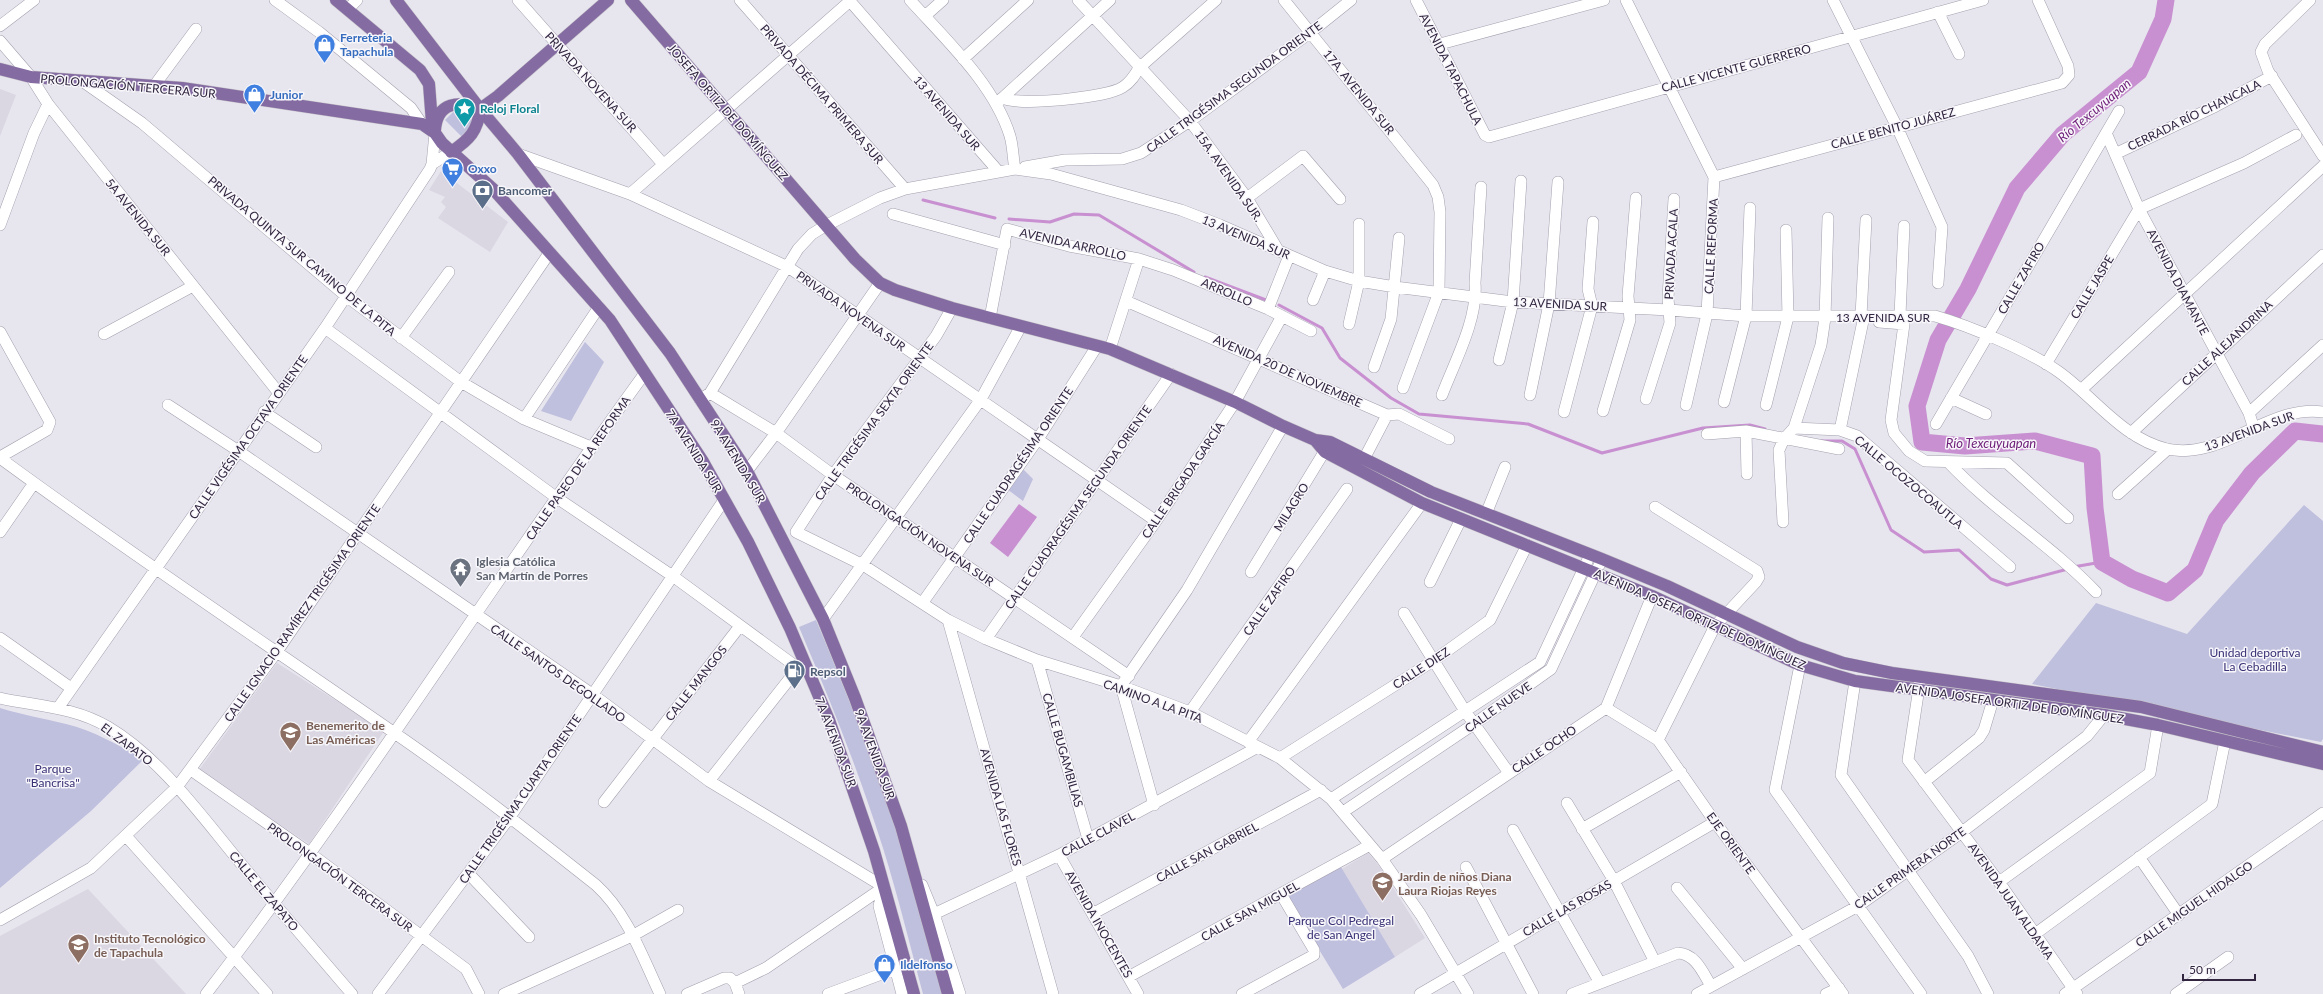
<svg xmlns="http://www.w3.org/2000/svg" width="2323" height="994" font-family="Lato,sans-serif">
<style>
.built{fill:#dad6e2}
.green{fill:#bfbfde}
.water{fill:#c890d0}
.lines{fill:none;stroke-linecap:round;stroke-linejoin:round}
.stream{stroke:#c890d0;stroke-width:3}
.river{stroke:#c890d0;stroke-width:17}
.minor-casing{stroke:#a5a0af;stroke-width:12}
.major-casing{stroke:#c5c2c9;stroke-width:13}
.minor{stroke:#fff;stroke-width:11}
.major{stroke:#846ba1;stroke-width:12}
.labels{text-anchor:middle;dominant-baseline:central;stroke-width:3;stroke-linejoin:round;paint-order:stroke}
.shop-label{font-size:12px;font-weight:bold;fill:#366cbe;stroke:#f7f6fa;text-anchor:start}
.street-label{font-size:12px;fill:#31253f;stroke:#f7f6fa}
.culture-label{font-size:12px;font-weight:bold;fill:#0d838f;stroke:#f7f6fa;text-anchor:start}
.service-label{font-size:12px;font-weight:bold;fill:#4e5e75;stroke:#f7f6fa;text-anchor:start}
.worship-label{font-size:12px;font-weight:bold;fill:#5b616d;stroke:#f7f6fa;text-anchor:start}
.park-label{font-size:12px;fill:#373075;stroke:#f7f6fa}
.education-label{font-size:12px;font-weight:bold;fill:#785e54;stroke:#f7f6fa;text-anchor:start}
.water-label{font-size:13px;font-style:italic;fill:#70207a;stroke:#f7f6fa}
</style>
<rect width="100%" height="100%" fill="#e7e5ee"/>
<!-- built -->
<path class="built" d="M 0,89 L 16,95 L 0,136 Z
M 441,171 L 508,222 L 490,252 L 438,218 L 446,207 L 441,202 L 445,197 L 429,190 Z
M 277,663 L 384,731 L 309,844 L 199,770 Z
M 1368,853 L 1380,867 L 1425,938 L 1395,957 L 1342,869 Z
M 88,889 L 186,994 L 0,994 L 0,936 Z"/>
<!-- green -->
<path class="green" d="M 462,110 L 467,112 L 472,120 L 470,129 L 462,137 L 445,120 L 453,112 Z
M 585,342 L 604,362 L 571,421 L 541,411 Z
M 1023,469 L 1033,479 L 1023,501 L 1007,489 Z
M 2304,505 L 2323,521 L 2323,739 L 2321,742 L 2032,684 L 2096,603 L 2187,634 Z
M 816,620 C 847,694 877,768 901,844 C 916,894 928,944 942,994 L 923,994 C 910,945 898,896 883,848 C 859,772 830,700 799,627 Z
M 0,708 C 22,715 43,718 66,724 C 93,730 119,746 144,759 L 91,811 L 0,888 Z
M 1341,867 L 1395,957 L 1343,989 L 1287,897 Z"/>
<!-- water -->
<path class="water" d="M 1019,504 L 1037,517 L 1008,557 L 990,543 Z"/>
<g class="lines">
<!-- stream -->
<path class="stream" d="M 923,200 L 995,218
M 1009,219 L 1050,222 L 1074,214 L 1099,215 L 1194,272
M 1205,277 L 1266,300
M 1279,305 L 1322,328 L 1340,358 L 1391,398 L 1419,414 L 1528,424 L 1602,453 L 1703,428 L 1750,425 L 1765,429
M 1821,441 L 1842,441 L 1855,449 L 1891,530 L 1924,552 L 1959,550 L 1991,579 L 2007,585 L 2068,569
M 2073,567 L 2102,562"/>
<!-- river -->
<path class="river" d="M 2166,0 L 2163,19 L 2139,72 L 2063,134 L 2017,188 L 1968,289 L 1938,340 L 1917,406 L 1922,442 L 1965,446 L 2035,441 L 2092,456 L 2095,508 L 2102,562 L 2132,579 L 2168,593 L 2195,570 L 2216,520 L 2252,473 L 2295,431 L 2323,434"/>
<defs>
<path id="minor" d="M 275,0 L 319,32 L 411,108 L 422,124
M 518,0 L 663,164
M 740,0 L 905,189
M 849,0 L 998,171
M 910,0 C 945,39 994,84 1010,136 C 1013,146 1013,159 1015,169
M 1078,0 L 1190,121 L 1247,198 L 1278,250
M 1284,0 L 1433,185 L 1438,197 L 1440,212 L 1439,292 L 1403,388
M 1416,0 L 1485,135 L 1489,137 L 1983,0
M 1626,0 L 1714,177 L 1707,314 L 1686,405
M 1833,0 L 1897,127 L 1942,227 L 1938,283
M 2310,0 L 2265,44 L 2261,52 L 2268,71 L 2323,156
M 348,9 L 357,0
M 1938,12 L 1959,54
M 925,16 L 943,0
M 0,26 L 34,0
M 0,41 L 31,77 L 48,104 L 278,392
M 1440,44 L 1604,0
M 963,59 L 1028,0
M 85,83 L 142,123 L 346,296 L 461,382 L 524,419 L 591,447
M 154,86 L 196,29
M 1002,98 C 1021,106 1106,98 1123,87 C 1131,82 1135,75 1139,68 L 1216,0
M 998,102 L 1110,0
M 2106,133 L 2139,209 L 2249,413 L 2254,429
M 518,154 L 630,194 L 788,267 L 1156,521
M 2115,154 L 2216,106 L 2272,76
M 432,164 L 451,152
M 1025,167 L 1065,160 L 1122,159 L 1141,153 L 1190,121 L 1311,32 L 1351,0
M 1714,177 L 2062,83 L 2069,75 L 2068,66 L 2038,0
M 630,194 L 850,1
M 1247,198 L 1303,156 L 1340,199
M 893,214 L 1005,245
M 0,225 L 34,133 L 48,104
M 1313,300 L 1325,271
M 1126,301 L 1387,415 L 1399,414 L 1449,439
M 1268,309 L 1289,256
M 1900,315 L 1904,226
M 990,318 L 1007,229 L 1069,246 L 1139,259 L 1173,270 L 1268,309 L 1311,331
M 1879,322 L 1904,324 L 1891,420 L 1894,433 L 1909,451 L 1925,461 L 2007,463 L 2068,518
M 1349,324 L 1359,281 L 1359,224
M 325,328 L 557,498 L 674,577 L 798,668 L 805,666
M 0,332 L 50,422 L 47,430 L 0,457
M 104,334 L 193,286
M 401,338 L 449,272
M 1110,349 L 1139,259
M 1499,360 L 1513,302 L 1521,181
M 2046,364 L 2139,209 L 2244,163 L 2296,135
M 1374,367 L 1391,319 L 1399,238
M 2082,389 L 2323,166
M 710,393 L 776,433 L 833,475 L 1129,676
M 1442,395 C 1455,361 1478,319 1475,283 L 1481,187
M 1530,395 L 1549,304 L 1558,182
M 1951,398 L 1986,414
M 1646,399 L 1670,323 L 1668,298 L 1674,199
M 700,400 L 710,393 L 798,249 L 812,234 L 825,226 L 880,198 L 905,189 L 1015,169 L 1051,174 L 1181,210 L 1220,225 L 1325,271 L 1359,281 L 1395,287 L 1513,302 L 1669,310 L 1746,316 L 1935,316 C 1970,326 2029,351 2059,372 C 2094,397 2123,439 2167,449 C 2223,461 2268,404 2323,412
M 1724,402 L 1746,316 L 1750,208
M 168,405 L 237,450 L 592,694 L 709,781 L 884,887
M 1766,405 L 1788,317 L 1786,230
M 1603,411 L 1630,320 L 1628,296 L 1636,198
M 264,412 L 316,447
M 1564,412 L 1592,306 L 1588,289 L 1593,222
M 2249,413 L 2323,345
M 524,419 L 599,307
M 1936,424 L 2119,111
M 1794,428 L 1840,430 L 1857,436 L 2010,567
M 1840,430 L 1863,321 L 1861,316 L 1866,220
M 1746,431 L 1747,474
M 2131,433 L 2323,255
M 1707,434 L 1746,431 L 1839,449
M 0,458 C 129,553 262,641 393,732 C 463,780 529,832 596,885 C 627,913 642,956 660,994
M 1364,459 L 1387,415
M 1948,462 C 1993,510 2050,544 2096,592
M 747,471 L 776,433 L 880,283
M 2118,494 L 2168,449
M 1655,507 L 1757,571 L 1759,577 L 1756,582 L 1715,626 L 1658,740
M 1486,514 L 1505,467
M 1783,522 L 1779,450 L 1784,439 L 1794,428 L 1821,345 L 1825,318 L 1828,218
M 0,532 L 34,483
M 796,532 L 863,565 L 948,620 L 986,639 L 1037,660 L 1121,686 L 1190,712 L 1280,758 L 1331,799 L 1382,859 L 1421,915 L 1468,994
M 796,532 L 833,475 L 936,336 L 952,308
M 1251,572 L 1329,444
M 1430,582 L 1461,519
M 923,602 L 1038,439 L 1097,346
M 1404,613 L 1465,711 L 1509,773
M 823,619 L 981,399 L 1021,326
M 948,620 L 1053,994
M 1073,637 L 1156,521 L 1235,402 L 1282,316
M 0,638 L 71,688
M 986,639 L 1171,374
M 1037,660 L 1088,839
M 1800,665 L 1775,790 L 1921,994
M 1855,681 L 1841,775 L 1968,956 L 1988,994
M 1920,681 L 1908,760 L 1999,882 L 2077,994
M 0,698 C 36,706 75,707 108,727 C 160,758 200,814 238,860 C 275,905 314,950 352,994
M 58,708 L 325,328 L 430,169 L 432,164 L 435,133
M 1606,708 L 1658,740 L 1715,822 L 1843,994
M 1190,712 L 1347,489
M 1248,742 L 1422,503
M 1280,758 L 1433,661 L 1490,620 L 1527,545
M 191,770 L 311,854 L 466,969 L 479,994
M 709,781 L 798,668
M 1924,782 L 1979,738 L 1984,730 L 1993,700
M 1331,799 L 1540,662 L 1590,555
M 604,802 L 740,626
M 1567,803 L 1614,881 L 1655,962
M 1154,805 L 1121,686 L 1187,590 L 1283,426
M 1343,812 L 1474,724 L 1551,669 L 1602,559
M 1582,829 L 1681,772
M 1513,830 L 1600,983
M 126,836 L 267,994
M 1059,855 L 1138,994
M 2139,857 L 2179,915
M 1382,859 L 1606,708 L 1652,596
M 1466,867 L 1533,994
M 469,874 L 529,937
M 1999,882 L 2150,773 L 2158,725
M 922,885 L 934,914 L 960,994
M 884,887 L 879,906 L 902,994
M 1677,888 L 1743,969
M 1094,913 L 1321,790
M 934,914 L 1059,855 L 1258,747
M 0,920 L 91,868 L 177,787 L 276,653 L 550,252
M 2035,934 L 2212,804 L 2225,741
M 1130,976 L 1370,845
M 735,983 L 739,994
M 206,994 C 361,793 495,578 645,373
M 378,994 L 510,817 L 724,500
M 504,994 L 632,936 L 678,910
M 687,994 L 724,978 L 730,978 L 735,983 L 766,968 L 884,887
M 828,994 L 895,969
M 1242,994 L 1314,955 L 1314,950 L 1281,894
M 1420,994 L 1715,822
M 1572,994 L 1678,953 C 1696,954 1703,973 1711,986
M 1697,994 L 1858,906 L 1962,832 L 2087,736 L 2104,715
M 1826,994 L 1839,988
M 2065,994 L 2323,813
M 2176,994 L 2228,957"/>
<path id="major" d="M 336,0 L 420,70 L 429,84 L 432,123 L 435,133 L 442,143 L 493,189 L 610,320 L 702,460 L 748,542 L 790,628 L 829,720 L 874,851 L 914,994
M 396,0 L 480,109 L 518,154 L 670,353 L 747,471 L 823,619 L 855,698 L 901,826 L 948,994
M 631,0 L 855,259 L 880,283 L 895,290 L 952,308 L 1110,349 L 1235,402 L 1283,426 L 1315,440 L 1330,442 L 1431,492 L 1602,559 L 1667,586 L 1797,647 L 1843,663 L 1892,673 L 2141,707 L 2323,752
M 0,69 L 31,77 L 182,88 L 422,124 L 435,133
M 480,109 L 498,96 L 608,0
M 435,130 C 437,102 459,100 480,109
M 451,152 C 469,140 478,131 480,109
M 1315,440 L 1325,452 L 1422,503 L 1652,596 L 1800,665 L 1855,681 L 2104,715 L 2158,725 L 2323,764"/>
</defs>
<!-- minor casing -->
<use href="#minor" class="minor-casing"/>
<!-- major casing -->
<use href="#major" class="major-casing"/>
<!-- minor -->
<use href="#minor" class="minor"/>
<!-- major -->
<use href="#major" class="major"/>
</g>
<!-- icons -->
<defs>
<symbol id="shop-pin" viewBox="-11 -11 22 30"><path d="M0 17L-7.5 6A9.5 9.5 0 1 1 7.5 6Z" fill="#3f7fe0" stroke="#f7f6fa"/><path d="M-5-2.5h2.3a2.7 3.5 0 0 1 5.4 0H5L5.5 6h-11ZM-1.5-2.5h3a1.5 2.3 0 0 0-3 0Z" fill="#fff"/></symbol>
<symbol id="sight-pin" viewBox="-11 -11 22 30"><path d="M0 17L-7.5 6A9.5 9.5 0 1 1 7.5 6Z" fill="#0f9aa8" stroke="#f7f6fa"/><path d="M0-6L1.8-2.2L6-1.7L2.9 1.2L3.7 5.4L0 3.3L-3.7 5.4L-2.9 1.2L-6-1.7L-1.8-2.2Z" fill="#fff"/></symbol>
<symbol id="supermarket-pin" viewBox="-11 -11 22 30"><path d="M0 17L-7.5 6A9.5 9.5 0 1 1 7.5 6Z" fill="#3f7fe0" stroke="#f7f6fa"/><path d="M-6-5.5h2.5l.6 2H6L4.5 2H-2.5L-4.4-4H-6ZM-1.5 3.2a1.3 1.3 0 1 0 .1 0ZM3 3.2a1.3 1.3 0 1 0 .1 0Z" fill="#fff"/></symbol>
<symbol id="bank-pin" viewBox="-11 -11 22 30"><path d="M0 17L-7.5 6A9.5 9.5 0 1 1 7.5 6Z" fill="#5c6f8a" stroke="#f7f6fa"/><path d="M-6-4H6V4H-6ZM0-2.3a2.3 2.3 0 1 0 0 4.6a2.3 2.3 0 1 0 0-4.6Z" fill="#fff"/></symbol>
<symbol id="temple-pin" viewBox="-11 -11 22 30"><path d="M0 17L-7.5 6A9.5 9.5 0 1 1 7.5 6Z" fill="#6b7280" stroke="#f7f6fa"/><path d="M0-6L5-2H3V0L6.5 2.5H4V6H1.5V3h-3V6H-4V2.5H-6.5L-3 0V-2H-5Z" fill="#fff"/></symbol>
<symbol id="fuel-pin" viewBox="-11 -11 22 30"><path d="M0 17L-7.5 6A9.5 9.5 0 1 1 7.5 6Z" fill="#5c6f8a" stroke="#f7f6fa"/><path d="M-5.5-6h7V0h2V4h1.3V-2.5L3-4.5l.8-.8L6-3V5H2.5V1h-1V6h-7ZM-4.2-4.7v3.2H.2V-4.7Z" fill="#fff"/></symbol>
<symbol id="school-pin" viewBox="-11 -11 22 30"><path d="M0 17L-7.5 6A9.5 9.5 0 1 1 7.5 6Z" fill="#8d6e63" stroke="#f7f6fa"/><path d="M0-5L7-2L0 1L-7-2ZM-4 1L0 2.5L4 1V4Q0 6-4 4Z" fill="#fff"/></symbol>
<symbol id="university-pin" viewBox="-11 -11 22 30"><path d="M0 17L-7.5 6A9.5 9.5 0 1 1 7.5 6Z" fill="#8d6e63" stroke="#f7f6fa"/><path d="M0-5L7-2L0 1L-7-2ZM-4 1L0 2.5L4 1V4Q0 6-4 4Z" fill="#fff"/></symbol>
</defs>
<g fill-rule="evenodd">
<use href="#shop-pin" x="312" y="32" width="25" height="34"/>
<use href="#shop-pin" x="242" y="82" width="25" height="34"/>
<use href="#sight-pin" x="452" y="96" width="25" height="34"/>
<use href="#supermarket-pin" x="440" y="156" width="25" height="34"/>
<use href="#bank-pin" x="470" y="178" width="25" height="34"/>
<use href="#temple-pin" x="448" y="556" width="25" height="34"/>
<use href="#fuel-pin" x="782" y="658" width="25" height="34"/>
<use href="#school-pin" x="278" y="720" width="25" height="34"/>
<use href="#school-pin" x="1370" y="870" width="25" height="34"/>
<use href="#university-pin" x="66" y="932" width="25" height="34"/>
<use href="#shop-pin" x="872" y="952" width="25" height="34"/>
</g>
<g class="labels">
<!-- shop labels -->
<g class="shop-label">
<text x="340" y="37">Ferreteria<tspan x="340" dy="14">Tapachula</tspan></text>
<text x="270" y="94">Junior</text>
<text x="468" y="168">Oxxo</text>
<text x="900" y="964">Ildelfonso</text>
</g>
<!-- street labels -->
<g class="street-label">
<text transform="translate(1736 68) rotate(-15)">CALLE VICENTE GUERRERO</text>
<text transform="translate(1451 69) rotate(63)">AVENIDA TAPACHULA</text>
<text transform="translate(591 82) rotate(48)">PRIVADA NOVENA SUR</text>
<text transform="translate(128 86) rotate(5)">PROLONGACIÓN TERCERA SUR</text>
<text transform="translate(1234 87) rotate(-36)">CALLE TRIGÉSIMA SEGUNDA ORIENTE</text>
<text transform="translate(1359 92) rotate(51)">17A. AVENIDA SUR</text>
<text transform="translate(822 94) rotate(49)">PRIVADA DÉCIMA PRIMERA SUR</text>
<text transform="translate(728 112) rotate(49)">JOSEFA ORTIZ DE DOMÍNGUEZ</text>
<text transform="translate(947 113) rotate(49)">13 AVENIDA SUR</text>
<text transform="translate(2194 115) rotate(-26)">CERRADA RÍO CHANCALA</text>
<text transform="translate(1893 128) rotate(-15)">CALLE BENITO JUÁREZ</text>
<text transform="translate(1229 176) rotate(55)">15A. AVENIDA SUR.</text>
<text transform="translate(138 217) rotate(51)">5A AVENIDA SUR</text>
<text transform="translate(1246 237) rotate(23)">13 AVENIDA SUR</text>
<text transform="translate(1073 244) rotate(13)">AVENIDA ARROLLO</text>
<text transform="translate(1711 246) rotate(-87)">CALLE REFORMA</text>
<text transform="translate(1671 254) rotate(-87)">PRIVADA ACALA</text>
<text transform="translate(302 256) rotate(40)">PRIVADA QUINTA SUR CAMINO DE LA PITA</text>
<text transform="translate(2021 278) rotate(-60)">CALLE ZAFIRO</text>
<text transform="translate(2178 282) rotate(62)">AVENIDA DIAMANTE</text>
<text transform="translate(2092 287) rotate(-59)">CALLE JASPE</text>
<text transform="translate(1227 292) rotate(23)">ARROLLO</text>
<text transform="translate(1560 304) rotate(3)">13 AVENIDA SUR</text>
<text transform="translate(851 311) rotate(35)">PRIVADA NOVENA SUR</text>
<text x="1883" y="317">13 AVENIDA SUR</text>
<text transform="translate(2227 343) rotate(-43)">CALLE ALEJANDRINA</text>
<text transform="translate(1288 371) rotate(24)">AVENIDA 20 DE NOVIEMBRE</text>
<text transform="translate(874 421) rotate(-54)">CALLE TRIGÉSIMA SEXTA ORIENTE</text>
<text transform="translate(2249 431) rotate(-20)">13 AVENIDA SUR</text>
<text transform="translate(248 437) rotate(-55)">CALLE VIGÉSIMA OCTAVA ORIENTE</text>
<text transform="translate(694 451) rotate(58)">7A AVENIDA SUR</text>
<text transform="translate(738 461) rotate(59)">9A AVENIDA SUR</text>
<text transform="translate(1018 465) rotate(-56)">CALLE CUADRAGÉSIMA ORIENTE</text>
<text transform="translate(578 468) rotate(-55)">CALLE PASEO DE LA REFORMA</text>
<text transform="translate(1183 480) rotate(-56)">CALLE BRIGADA GARCÍA</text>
<text transform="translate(1909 482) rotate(40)">CALLE OCOZOCOAUTLA</text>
<text transform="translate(1078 507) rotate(-55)">CALLE CUADRAGÉSIMA SEGUNDA ORIENTE</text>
<text transform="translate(1291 507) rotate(-58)">MILAGRO</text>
<text transform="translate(920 534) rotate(34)">PROLONGACIÓN NOVENA SUR</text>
<text transform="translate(1269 601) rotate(-55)">CALLE ZAFIRO</text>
<text transform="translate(302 613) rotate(-55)">CALLE IGNACIO RAMÍREZ TRIGÉSIMA ORIENTE</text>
<text transform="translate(1700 619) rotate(24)">AVENIDA JOSEFA ORTIZ DE DOMÍNGUEZ</text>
<text transform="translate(1421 668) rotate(-33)">CALLE DIEZ</text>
<text transform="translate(558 673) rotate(35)">CALLE SANTOS DEGOLLADO</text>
<text transform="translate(696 683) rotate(-52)">CALLE MANGOS</text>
<text transform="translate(1153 701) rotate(20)">CAMINO A LA PITA</text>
<text transform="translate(2010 703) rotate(8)">AVENIDA JOSEFA ORTIZ DE DOMÍNGUEZ</text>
<text transform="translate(1498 707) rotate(-35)">CALLE NUEVE</text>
<text transform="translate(836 742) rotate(69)">7A AVENIDA SUR</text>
<text transform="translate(127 744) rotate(37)">EL ZAPATO</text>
<text transform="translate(1544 749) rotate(-34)">CALLE OCHO</text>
<text transform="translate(1063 750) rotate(74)">CALLE BUGAMBILIAS</text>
<text transform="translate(875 754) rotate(70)">9A AVENIDA SUR</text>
<text transform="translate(520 799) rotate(-55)">CALLE TRIGÉSIMA CUARTA ORIENTE</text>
<text transform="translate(1001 807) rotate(74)">AVENIDA LAS FLORES</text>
<text transform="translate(1098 834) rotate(-28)">CALLE CLAVEL</text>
<text transform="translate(1731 843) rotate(54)">EJE ORIENTE</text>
<text transform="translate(1207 852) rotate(-28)">CALLE SAN GABRIEL</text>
<text transform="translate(1910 868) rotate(-35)">CALLE PRIMERA NORTE</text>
<text transform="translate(340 877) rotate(36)">PROLONGACIÓN TERCERA SUR</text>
<text transform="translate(264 891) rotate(50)">CALLE EL ZAPATO</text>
<text transform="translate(2011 901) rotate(55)">AVENIDA JUAN ALDAMA</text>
<text transform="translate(2194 904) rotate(-35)">CALLE MIGUEL HIDALGO</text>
<text transform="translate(1567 908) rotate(-30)">CALLE LAS ROSAS</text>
<text transform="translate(1250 911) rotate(-29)">CALLE SAN MIGUEL</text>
<text transform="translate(1099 924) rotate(60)">AVENIDA INOCENTES</text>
</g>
<!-- culture labels -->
<g class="culture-label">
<text x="480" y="108">Reloj Floral</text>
</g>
<!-- service labels -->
<g class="service-label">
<text x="498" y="190">Bancomer</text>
<text x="810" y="671">Repsol</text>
</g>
<!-- worship labels -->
<g class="worship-label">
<text x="476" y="561">Iglesia Católica<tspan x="476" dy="14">San Martín de Porres</tspan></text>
</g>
<!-- park labels -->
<g class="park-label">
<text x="2255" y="652">Unidad deportiva<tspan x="2255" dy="14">La Cebadilla</tspan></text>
<text x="53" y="768">Parque<tspan x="53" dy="14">"Bancrisa"</tspan></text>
<text x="1341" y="920">Parque Col Pedregal<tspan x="1341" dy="14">de San Angel</tspan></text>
</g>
<!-- education labels -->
<g class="education-label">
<text x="306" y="725">Benemerito de<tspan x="306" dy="14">Las Américas</tspan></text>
<text x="1398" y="876">Jardin de niños Diana<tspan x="1398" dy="14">Laura Riojas Reyes</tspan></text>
<text x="94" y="938">Instituto Tecnológico<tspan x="94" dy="14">de Tapachula</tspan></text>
</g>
<!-- water labels -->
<g class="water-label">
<text transform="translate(2094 110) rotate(-40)">Río Texcuyuapan</text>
<text x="1991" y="443">Río Texcuyuapan</text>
</g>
</g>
<!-- scale -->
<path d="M2183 974v6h72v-6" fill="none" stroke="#31253f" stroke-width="2"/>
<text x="2189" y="974" font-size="12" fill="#31253f" stroke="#f7f6fa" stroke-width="3" paint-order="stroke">50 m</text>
</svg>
